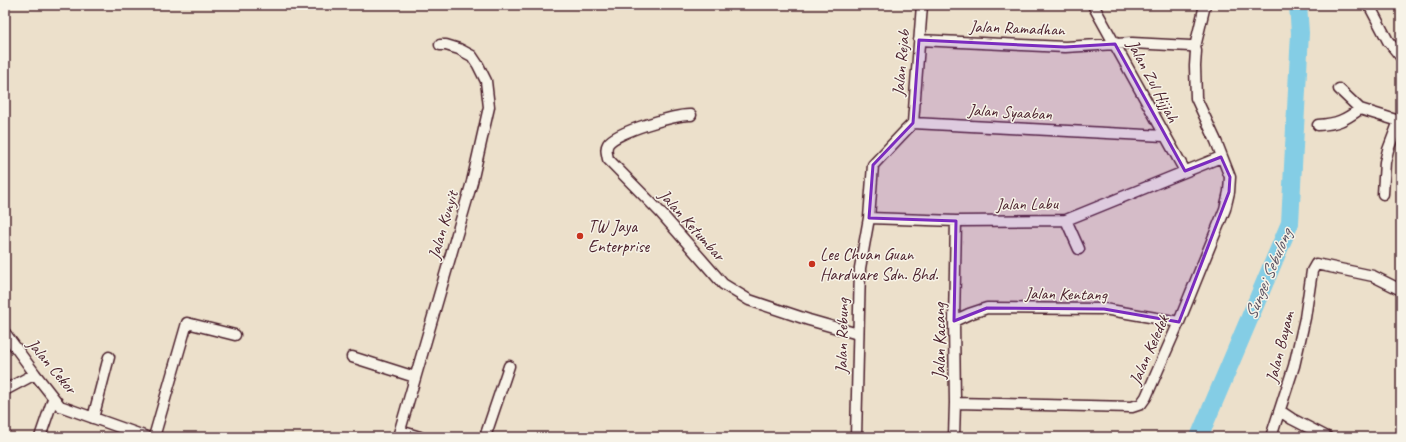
<svg xmlns="http://www.w3.org/2000/svg" width="1406" height="442" font-family="Caveat,sans-serif">
<style>
.lines{fill:none;stroke-linecap:round;stroke-linejoin:round}
.river{stroke:#84cde5;stroke-width:18}
.minor-casing{stroke:#4a1f2b;stroke-width:13}
.minor{stroke:#f7f3e8;stroke-width:10}
.marked{fill:#7b2cbf;fill-opacity:0.2;stroke:#7b2cbf;stroke-width:3;stroke-linejoin:round}
.poi-dot{fill:#c8321e;stroke:#f7f3e8;stroke-width:1.5}
.labels{text-anchor:middle;dominant-baseline:central;stroke-width:3;stroke-linejoin:round;paint-order:stroke}
.street-label{font-size:17px;fill:#4a1f2b;stroke:#f7f3e8}
.poi-label{font-size:17px;fill:#4a1f2b;stroke:#f7f3e8;text-anchor:start}
.water-label{font-size:18px;font-style:italic;fill:#5b5363;stroke:#f7f3e8}
</style>
<rect width="100%" height="100%" fill="#ece0cb"/>
<filter id="ink" filterUnits="userSpaceOnUse"><feTurbulence type="fractalNoise" baseFrequency=".025" numOctaves="2"/><feDisplacementMap in="SourceGraphic" scale="8" xChannelSelector="R" yChannelSelector="G"/><feConvolveMatrix kernelMatrix="1 2 1 2 8 2 1 2 1" color-interpolation-filters="sRGB"/></filter>
<g filter="url(#ink)">
<g class="lines">
<!-- river -->
<path class="river" d="M 1199,437 L 1290,223 L 1300,33 L 1298,5"/>
<defs>
<path id="minor" d="M 1093,5 L 1185,171
M 1369,5 L 1388,41 L 1401,57
M 919,40 L 1065,47 L 1132,43 L 1190,46 L 1195,47
M 1339,89 L 1360,109 L 1399,121 L 1401,119
M 691,115 C 677,114 615,132 608,144 C 605,149 607,153 608,159 L 660,212 L 723,284 L 749,300 L 809,320 L 858,334
M 913,123 L 922,5
M 1318,125 C 1337,124 1345,120 1360,109
M 1383,194 L 1385,162 L 1388,150 L 1399,121
M 869,218 L 956,221 L 1066,220 L 1221,157
M 1066,220 L 1079,249
M 954,321 L 969,314 L 987,308 L 1104,309 L 1179,322
M 5,333 L 35,374 L 60,406 L 147,437
M 352,357 L 415,377
M 5,390 L 35,374
M 955,403 L 1132,407 L 1141,404 L 1146,397 L 1179,322 L 1225,209 L 1229,192 L 1230,177 L 1216,141 L 1196,98 L 1195,66 L 1196,51 L 1195,47 L 1205,5
M 1280,411 L 1292,419 L 1327,437
M 93,418 L 109,357
M 400,431 L 420,437
M 40,437 L 53,399
M 154,437 L 187,323 L 235,335
M 398,437 L 472,182 L 489,107 L 486,81 L 478,65 L 472,56 L 459,49 L 446,45 L 440,45
M 485,437 L 509,366
M 856,437 L 860,268 L 869,218 L 873,165 L 907,129 L 913,123 L 1164,136
M 954,437 L 955,403 L 954,321 L 956,221
M 1271,437 L 1294,366 L 1305,318 L 1312,271 L 1316,264 L 1373,276 L 1401,290"/>
</defs>
<!-- minor casing -->
<use href="#minor" class="minor-casing"/>
<!-- minor -->
<use href="#minor" class="minor"/>
</g>
</g>
<!-- marked area -->
<path class="marked" d="M 919,40 L 1065,47 L 1115,44 L 1185,171 L 1221,157 L 1230,177 L 1229,192 L 1179,322 L 1104,309 L 987,308 L 954,321 L 956,221 L 869,218 L 873,165 L 913,123 Z"/>
<!-- markers -->
<g class="poi-dot">
<circle cx="580" cy="236" r="4"/>
<circle cx="812" cy="264" r="4"/>
</g>
<g class="labels">
<!-- street labels -->
<g class="street-label">
<text transform="translate(1017 28) rotate(2)">Jalan Ramadhan</text>
<text transform="translate(901 63) rotate(-85)">Jalan Rejab</text>
<text transform="translate(1153 81) rotate(62)">Jalan Zul Hijjah</text>
<text transform="translate(1010 112) rotate(3)">Jalan Syaaban</text>
<text transform="translate(1027 204) rotate(-1)">Jalan Labu</text>
<text transform="translate(443 225) rotate(-74)">Jalan Kunyit</text>
<text transform="translate(692 225) rotate(48)">Jalan Ketumbar</text>
<text transform="translate(1066 294) rotate(1)">Jalan Kentang</text>
<text transform="translate(842 336) rotate(-89)">Jalan Rebung</text>
<text transform="translate(939 341) rotate(-90)">Jalan Kacang</text>
<text transform="translate(1280 347) rotate(-76)">Jalan Bayam</text>
<text transform="translate(1149 350) rotate(-66)">Jalan Keledek</text>
<text transform="translate(52 366) rotate(50)">Jalan Cekor</text>
</g>
<!-- poi labels -->
<g class="poi-label">
<text x="588" y="226">TW Jaya<tspan x="588" dy="20">Enterprise</tspan></text>
<text x="820" y="254">Lee Chuan Guan<tspan x="820" dy="20">Hardware Sdn. Bhd.</tspan></text>
</g>
<!-- water labels -->
<g class="water-label">
<text transform="translate(1268 274) rotate(-67)">Sungei Sebulong</text>
</g>
</g>
<!-- margin -->
<rect width="1406" height="442" fill="none" stroke="#f7f3e8" stroke-width="20"/>
<rect x="10" y="10" width="1386" height="422" fill="none" stroke="#4a1f2b" stroke-width="1.5" filter="url(#ink)"/>
</svg>
